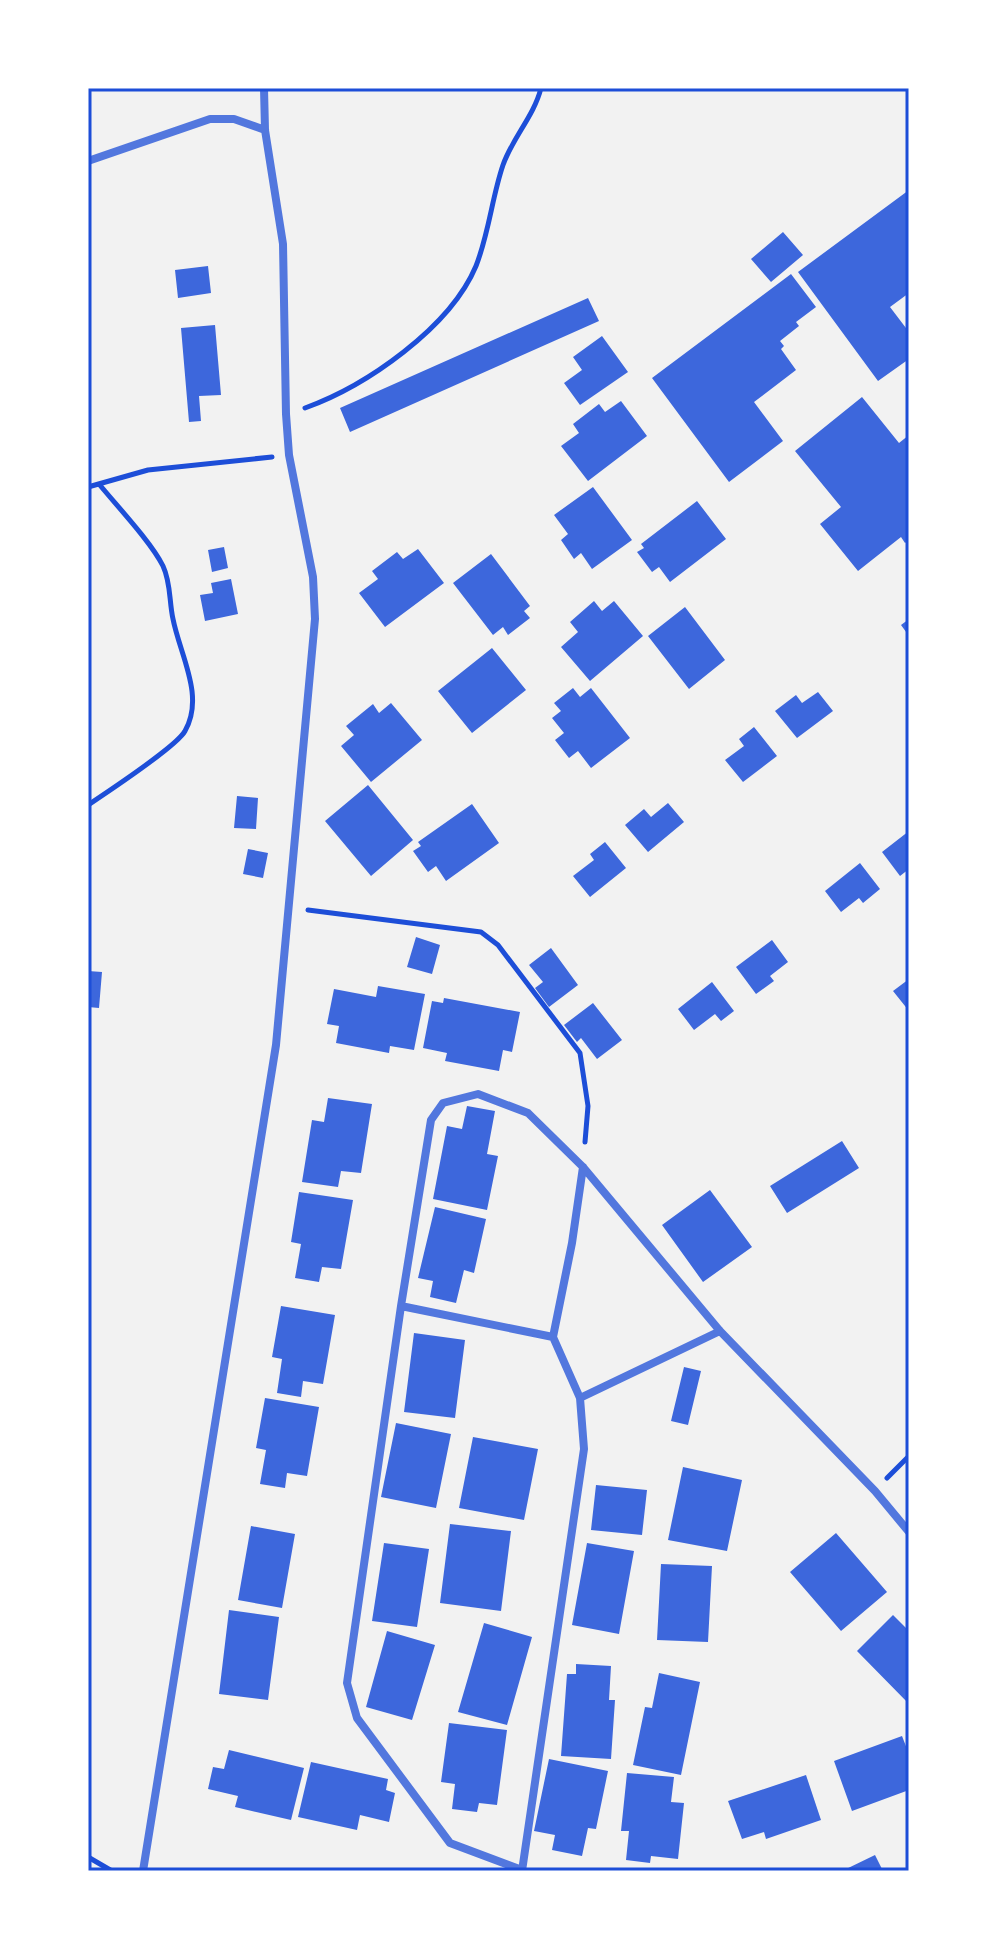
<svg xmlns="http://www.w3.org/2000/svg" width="997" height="1959" font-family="Overpass,sans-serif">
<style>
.building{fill:#3d67dc}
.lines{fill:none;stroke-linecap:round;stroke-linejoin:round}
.path{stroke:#1d4ed8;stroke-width:5}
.minor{stroke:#5277de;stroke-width:8}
.neatline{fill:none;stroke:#1d4ed8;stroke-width:3}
</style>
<rect width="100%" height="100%" fill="#f2f2f2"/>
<!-- building -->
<path class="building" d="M 909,190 L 909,293 L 890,307 L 909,332 L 909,359 L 878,381 L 798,272 Z
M 783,232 L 803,255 L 771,282 L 751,259 Z
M 208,266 L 211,293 L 178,298 L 175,270 Z
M 791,274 L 816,307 L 796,322 L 799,326 L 780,341 L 784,346 L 781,349 L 796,370 L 754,402 L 783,441 L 729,482 L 652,378 Z
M 588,298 L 599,321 L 350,432 L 340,408 Z
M 215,325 L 221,395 L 199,396 L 201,421 L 189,422 L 181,328 Z
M 602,336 L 628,372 L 580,405 L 564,383 L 582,370 L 573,357 Z
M 862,397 L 899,443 L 909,435 L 909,540 L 905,543 L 901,537 L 858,571 L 820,524 L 841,507 L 795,451 Z
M 621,401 L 647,436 L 588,481 L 561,446 L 579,433 L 573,424 L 599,404 L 605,412 Z
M 593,487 L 632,540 L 592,569 L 581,553 L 574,559 L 561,540 L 568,534 L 554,515 Z
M 697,501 L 726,539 L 670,582 L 659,567 L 652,572 L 637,552 L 644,548 L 641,544 Z
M 224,547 L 228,568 L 212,572 L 208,550 Z
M 418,549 L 444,583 L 385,627 L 359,593 L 378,579 L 372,571 L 397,552 L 403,559 Z
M 491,554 L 530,606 L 524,611 L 530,618 L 508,635 L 503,627 L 493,635 L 453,583 Z
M 231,579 L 238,614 L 205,621 L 200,595 L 213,593 L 211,583 Z
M 594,601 L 602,611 L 614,601 L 643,636 L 590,681 L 561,647 L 578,632 L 570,622 Z
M 685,607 L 725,660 L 689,689 L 648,636 Z
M 909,619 L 909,636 L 901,625 Z
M 492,648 L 526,690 L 472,733 L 438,691 Z
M 573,688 L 580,697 L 591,688 L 630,738 L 591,768 L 578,751 L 569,758 L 555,740 L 564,733 L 552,718 L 561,711 L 554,703 Z
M 818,692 L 833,711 L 797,738 L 775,711 L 796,695 L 802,703 Z
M 391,703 L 422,740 L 371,782 L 341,746 L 354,735 L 346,726 L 373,704 L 379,713 Z
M 754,727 L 777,756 L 743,782 L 725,760 L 744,746 L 739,739 Z
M 368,785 L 413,840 L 371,876 L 325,821 Z
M 237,796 L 258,798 L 256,829 L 234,828 Z
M 668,803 L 684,822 L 648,852 L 625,825 L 644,809 L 651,817 Z
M 472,804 L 499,843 L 446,881 L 436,866 L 428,872 L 413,851 L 421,846 L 418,842 Z
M 909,831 L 909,869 L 900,876 L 882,852 Z
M 605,842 L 626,868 L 590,897 L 573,876 L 594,860 L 590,854 Z
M 248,849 L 268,853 L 263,878 L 243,874 Z
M 860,863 L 880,889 L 863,903 L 859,898 L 841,912 L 825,891 Z
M 416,937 L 440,945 L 432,974 L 407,967 Z
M 772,940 L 788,962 L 770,976 L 774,981 L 756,994 L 736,967 Z
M 551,948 L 578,985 L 549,1007 L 535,988 L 543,982 L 529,965 Z
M 88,971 L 102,972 L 99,1008 L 88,1007 Z
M 909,979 L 909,1011 L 893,991 Z
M 712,982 L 734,1011 L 721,1021 L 715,1014 L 694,1030 L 678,1009 Z
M 378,986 L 425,994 L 414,1050 L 390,1046 L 389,1053 L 336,1043 L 339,1026 L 327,1024 L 334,989 L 376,997 Z
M 444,998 L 520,1012 L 512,1052 L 503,1050 L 499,1071 L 445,1061 L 447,1053 L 423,1048 L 432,1001 L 443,1003 Z
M 593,1003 L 622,1040 L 597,1059 L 581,1038 L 577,1042 L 564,1025 Z
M 328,1098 L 372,1104 L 361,1173 L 341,1171 L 338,1187 L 302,1182 L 312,1120 L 324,1122 Z
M 467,1106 L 495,1111 L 487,1154 L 498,1156 L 487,1210 L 433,1199 L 447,1126 L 462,1129 Z
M 842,1141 L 859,1168 L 787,1213 L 770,1186 Z
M 710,1190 L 752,1247 L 703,1282 L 662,1225 Z
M 299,1192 L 353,1200 L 341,1269 L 322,1267 L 319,1282 L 295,1278 L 301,1244 L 291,1242 Z
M 435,1207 L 486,1219 L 474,1273 L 464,1270 L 456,1303 L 430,1297 L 433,1281 L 418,1278 Z
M 281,1306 L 335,1315 L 323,1384 L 303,1381 L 301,1397 L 277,1393 L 282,1359 L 272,1357 Z
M 414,1333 L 465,1340 L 455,1418 L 404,1412 Z
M 684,1367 L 701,1371 L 688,1425 L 671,1421 Z
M 265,1398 L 319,1407 L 307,1476 L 287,1473 L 285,1488 L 260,1484 L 266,1450 L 256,1448 Z
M 396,1423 L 451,1434 L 436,1508 L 381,1497 Z
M 473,1437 L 538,1449 L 524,1520 L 459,1508 Z
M 683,1467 L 742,1480 L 727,1551 L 668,1540 Z
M 596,1485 L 647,1490 L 642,1535 L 591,1530 Z
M 450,1524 L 511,1531 L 501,1611 L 440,1603 Z
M 251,1526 L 295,1534 L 282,1608 L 238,1600 Z
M 836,1533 L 887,1592 L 841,1631 L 790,1572 Z
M 384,1543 L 429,1549 L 417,1627 L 372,1621 Z
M 587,1543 L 634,1551 L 619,1634 L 572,1625 Z
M 661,1564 L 712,1566 L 708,1642 L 657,1640 Z
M 229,1610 L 279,1617 L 268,1700 L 219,1694 Z
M 893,1615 L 909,1631 L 909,1704 L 857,1651 Z
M 484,1623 L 532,1637 L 507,1725 L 458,1712 Z
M 387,1631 L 435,1645 L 412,1720 L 366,1707 Z
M 576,1664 L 611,1666 L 609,1700 L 615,1700 L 611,1759 L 561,1756 L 567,1674 L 576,1674 Z
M 659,1673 L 700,1682 L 681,1775 L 633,1765 L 645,1707 L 652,1708 Z
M 449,1723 L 507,1730 L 497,1805 L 479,1803 L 477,1812 L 452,1809 L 455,1784 L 441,1782 Z
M 902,1736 L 909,1754 L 909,1790 L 852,1811 L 834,1761 Z
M 229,1750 L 304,1768 L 291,1820 L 235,1807 L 238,1796 L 208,1789 L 213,1767 L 224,1769 Z
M 549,1759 L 608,1771 L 596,1829 L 588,1828 L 582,1856 L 552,1850 L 555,1835 L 534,1831 Z
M 311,1762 L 388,1779 L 386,1790 L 395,1793 L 389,1822 L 360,1815 L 357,1830 L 298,1817 Z
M 627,1773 L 674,1777 L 671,1802 L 684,1803 L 678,1859 L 651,1856 L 650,1863 L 626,1860 L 629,1831 L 621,1831 Z
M 806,1775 L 821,1820 L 766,1839 L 764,1832 L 742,1839 L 728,1801 Z
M 875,1855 L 883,1871 L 842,1871 Z"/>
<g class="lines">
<!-- path -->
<path class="path" d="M 305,408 C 366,386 450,328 476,266 C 489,233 492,197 503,165 C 513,137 534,116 541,88
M 88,487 L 148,470 L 272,457
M 88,805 C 106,793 177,746 185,731 C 205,696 180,655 173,619 C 169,601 171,583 163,566 C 151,542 117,506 99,484
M 308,910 L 481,932 L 498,945 L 580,1053 L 588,1106 L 585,1142
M 887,1478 L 909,1456
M 88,1857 L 112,1871"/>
<!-- minor -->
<path class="minor" d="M 88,161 L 210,119 L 234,119 L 265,130
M 401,1306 L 553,1337
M 580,1398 L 720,1331
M 522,1870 L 450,1843 L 357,1718 L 347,1683 L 401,1306 L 431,1120 L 443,1103 L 478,1094 L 528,1113 L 583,1167 L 720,1331 L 875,1491 L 909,1532
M 143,1871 L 276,1045 L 315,619 L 313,577 L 289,455 L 286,414 L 283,244 L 265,130 L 264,88
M 522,1871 L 584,1449 L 580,1398 L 553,1337 L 572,1243 L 583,1167"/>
</g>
<!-- border -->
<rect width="997" height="1959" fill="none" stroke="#ffffff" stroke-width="180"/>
<rect x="90" y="90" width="817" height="1779" class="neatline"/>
</svg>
